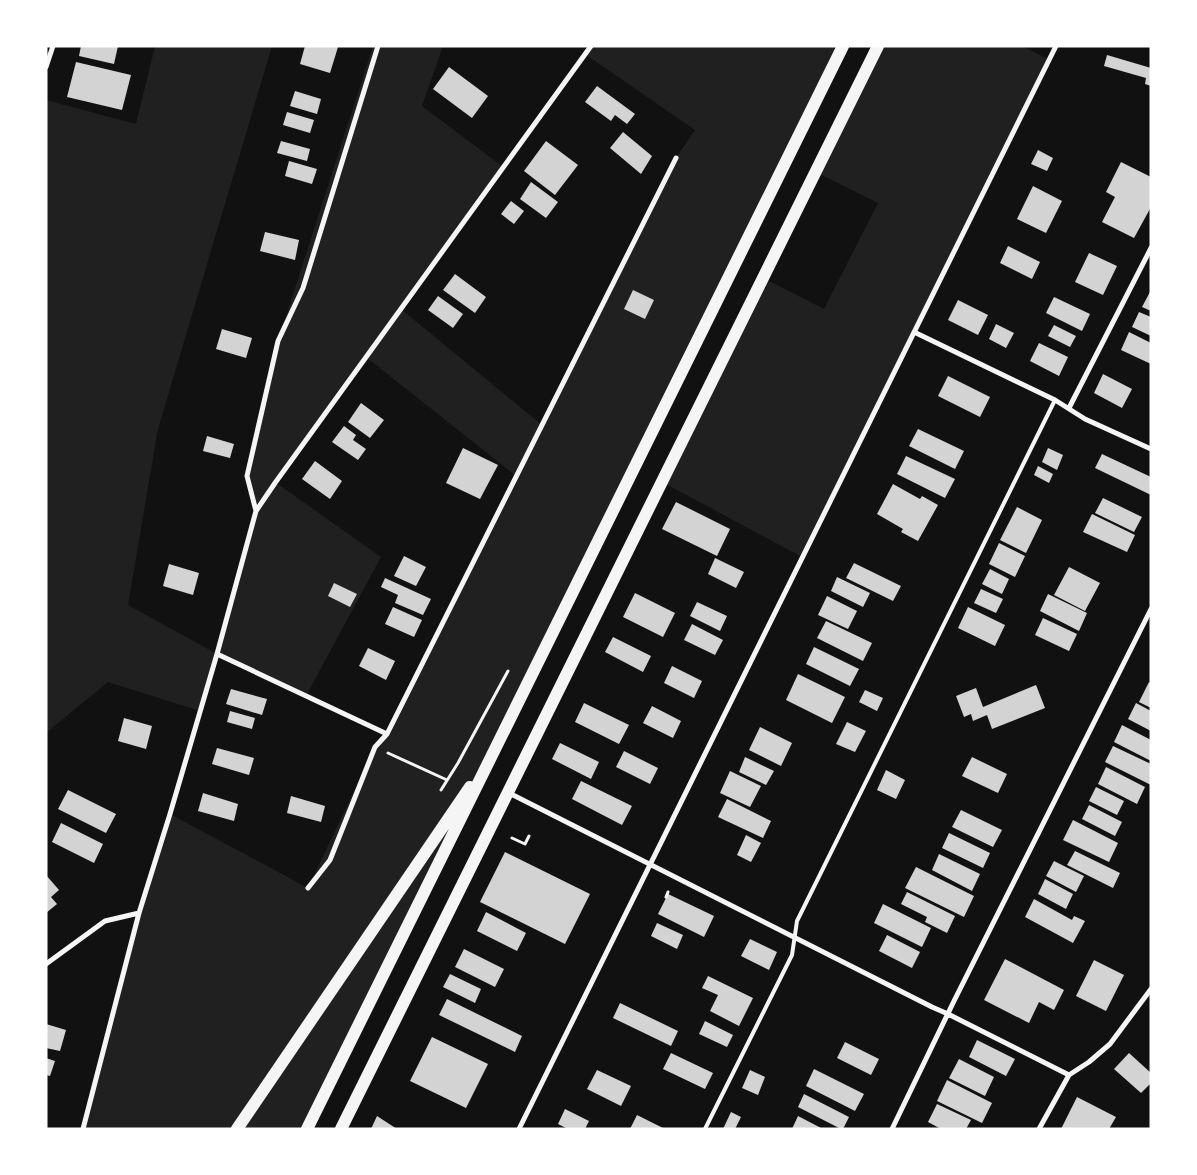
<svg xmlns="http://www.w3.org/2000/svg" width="1197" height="1175" font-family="'Titillium Web',sans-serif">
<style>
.green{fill:#202020}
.building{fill:#d3d3d3}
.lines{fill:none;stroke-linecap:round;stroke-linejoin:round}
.path{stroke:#f5f5f5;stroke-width:3}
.service{stroke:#f5f5f5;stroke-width:4}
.minor{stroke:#f5f5f5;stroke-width:5}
.primary{stroke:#f5f5f5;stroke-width:12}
</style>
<rect width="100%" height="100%" fill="#111"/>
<!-- green -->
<path class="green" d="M 155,46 L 272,46 L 158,429 L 128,605 L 217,654 L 256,511 L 247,476 L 278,341 L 373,46 L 443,46 L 422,106 L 503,167 L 401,309 L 542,425 L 676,158 L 695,130 L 585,54 L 591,46 L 843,46 L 307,1129 L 83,1129 L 139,913 L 170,814 L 308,888 L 375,747 L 387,734 L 516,476 L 366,357 L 275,482 L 381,557 L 306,696 L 218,654 L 200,711 L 108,682 L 46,733 L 46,100 L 136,124 Z
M 878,46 L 1022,46 L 1050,60 L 802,557 L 662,482 L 763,278 L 824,309 L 878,203 L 816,172 Z"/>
<!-- building -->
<path class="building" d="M 81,46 L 118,46 L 114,64 L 79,56 Z
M 305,46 L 338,47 L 330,73 L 300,64 Z
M 1107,55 L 1151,68 L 1151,86 L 1145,84 L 1146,78 L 1104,66 Z
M 76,62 L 131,75 L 122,110 L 67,97 Z
M 449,67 L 488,96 L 472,118 L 433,89 Z
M 597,86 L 635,114 L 627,124 L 615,115 L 611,121 L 585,102 Z
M 295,91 L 321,99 L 317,114 L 290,106 Z
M 287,112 L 314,120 L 310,133 L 283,125 Z
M 623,132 L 652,156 L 641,174 L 610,148 Z
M 281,141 L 310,149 L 307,161 L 277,153 Z
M 546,141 L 578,165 L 555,195 L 524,171 Z
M 1038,150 L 1053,158 L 1047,171 L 1031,164 Z
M 289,161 L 317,169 L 312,184 L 285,176 Z
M 1121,162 L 1151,177 L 1151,207 L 1134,238 L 1102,222 L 1115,197 L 1106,192 Z
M 531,182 L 558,202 L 546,218 L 520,199 Z
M 1033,186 L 1062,201 L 1046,233 L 1017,219 Z
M 511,201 L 524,211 L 514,224 L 501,214 Z
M 265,232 L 299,240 L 295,260 L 260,251 Z
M 1008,246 L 1040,262 L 1032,279 L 1000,263 Z
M 1089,253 L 1117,266 L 1103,295 L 1075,282 Z
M 455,274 L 486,297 L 475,313 L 443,290 Z
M 633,290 L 654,300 L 645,319 L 624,309 Z
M 1151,290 L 1151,311 L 1142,307 Z
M 438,296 L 463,314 L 453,328 L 428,310 Z
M 1054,297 L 1090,314 L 1082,331 L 1046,313 Z
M 958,300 L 988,315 L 978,335 L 948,320 Z
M 1139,312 L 1151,317 L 1151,336 L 1132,327 Z
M 996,324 L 1014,333 L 1006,348 L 989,339 Z
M 1054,325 L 1076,336 L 1070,347 L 1048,336 Z
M 222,329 L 252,338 L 246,358 L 216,349 Z
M 1129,332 L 1151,343 L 1151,364 L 1121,350 Z
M 1039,343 L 1068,357 L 1059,376 L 1030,361 Z
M 1103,374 L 1132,389 L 1122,408 L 1094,393 Z
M 948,376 L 990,397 L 980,417 L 938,396 Z
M 361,403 L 384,420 L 370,438 L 348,422 Z
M 344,426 L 356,435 L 353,440 L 366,449 L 358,460 L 332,442 Z
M 918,429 L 964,451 L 955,469 L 909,446 Z
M 207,436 L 234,444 L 230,458 L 203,451 Z
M 463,448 L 498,465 L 480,499 L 446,483 Z
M 1048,448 L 1063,455 L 1057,470 L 1042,462 Z
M 1102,454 L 1151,477 L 1151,495 L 1095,468 Z
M 906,456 L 955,479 L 945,498 L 897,474 Z
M 315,461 L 342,481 L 330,499 L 302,479 Z
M 1038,466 L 1053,474 L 1049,483 L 1034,475 Z
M 893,484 L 920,499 L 922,496 L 938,505 L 918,541 L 901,532 L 903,529 L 877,514 Z
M 1103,498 L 1142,517 L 1134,532 L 1095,513 Z
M 676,502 L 730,529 L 717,556 L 662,529 Z
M 1017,507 L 1042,520 L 1026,553 L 1000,540 Z
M 1092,514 L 1135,535 L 1127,552 L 1083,532 Z
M 999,543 L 1025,556 L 1015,577 L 989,564 Z
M 404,556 L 426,567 L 416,586 L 394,576 Z
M 715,558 L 744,572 L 736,588 L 708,574 Z
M 854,563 L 901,586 L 893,601 L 846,578 Z
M 169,564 L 199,573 L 193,595 L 163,586 Z
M 1069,567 L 1100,583 L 1085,611 L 1054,595 Z
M 990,569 L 1009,579 L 1002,594 L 982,584 Z
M 837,577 L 870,593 L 863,607 L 831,591 Z
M 385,578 L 431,599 L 423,615 L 395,603 L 398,595 L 381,587 Z
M 334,583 L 357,594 L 350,607 L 328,596 Z
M 981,589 L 1003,599 L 996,613 L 974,603 Z
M 635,593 L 675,613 L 663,637 L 623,617 Z
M 1048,594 L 1087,613 L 1079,631 L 1040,611 Z
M 827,596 L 857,611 L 848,629 L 818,615 Z
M 697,602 L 727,616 L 720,631 L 690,616 Z
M 393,607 L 422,620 L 414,637 L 385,624 Z
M 968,607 L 1005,625 L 995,646 L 958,628 Z
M 1043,618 L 1077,634 L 1069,651 L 1035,635 Z
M 826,621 L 872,643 L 863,661 L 817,638 Z
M 692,624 L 723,640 L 715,655 L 684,640 Z
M 613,637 L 651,656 L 643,672 L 605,652 Z
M 814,647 L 859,669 L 850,686 L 806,664 Z
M 368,648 L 395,661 L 386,680 L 359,666 Z
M 672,666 L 702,681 L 694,698 L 664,683 Z
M 798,674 L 845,697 L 832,723 L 786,700 Z
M 1149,682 L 1151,683 L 1151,708 L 1139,702 Z
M 1036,685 L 1045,708 L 992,729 L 987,715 L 973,721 L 971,714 L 964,717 L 956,696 L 976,688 L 983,707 Z
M 231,689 L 267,699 L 262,715 L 226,704 Z
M 865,690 L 883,698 L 877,711 L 859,702 Z
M 584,703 L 629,725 L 619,744 L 575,722 Z
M 1136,703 L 1151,711 L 1151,731 L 1128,719 Z
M 652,706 L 681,721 L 673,738 L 643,723 Z
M 230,711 L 255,718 L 252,729 L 227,722 Z
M 124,718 L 152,726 L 146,749 L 118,741 Z
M 847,722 L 866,731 L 855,752 L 836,744 Z
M 1122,725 L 1151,740 L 1151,761 L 1114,742 Z
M 760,727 L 792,743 L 781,766 L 749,750 Z
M 560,743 L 599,762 L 591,779 L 552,759 Z
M 1113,746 L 1151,764 L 1151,785 L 1105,762 Z
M 217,748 L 254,758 L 249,775 L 212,764 Z
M 624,751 L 658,768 L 650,784 L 616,767 Z
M 745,757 L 774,771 L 766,785 L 739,772 Z
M 972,757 L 1007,774 L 998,793 L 962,776 Z
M 1106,767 L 1145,787 L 1137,804 L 1098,784 Z
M 886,770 L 905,780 L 896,799 L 877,790 Z
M 730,771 L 761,786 L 750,807 L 720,793 Z
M 581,781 L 632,806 L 622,825 L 572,799 Z
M 1096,787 L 1124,801 L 1117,815 L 1089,801 Z
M 68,790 L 116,814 L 106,833 L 58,809 Z
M 203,793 L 238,804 L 234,821 L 198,811 Z
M 291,796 L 325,806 L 321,822 L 287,813 Z
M 727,799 L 771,821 L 763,838 L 718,817 Z
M 1089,805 L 1122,822 L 1115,836 L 1082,819 Z
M 961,810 L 1002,830 L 993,847 L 952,827 Z
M 1073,820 L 1118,843 L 1109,862 L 1063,840 Z
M 61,823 L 103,844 L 94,863 L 52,842 Z
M 949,833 L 990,853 L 983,868 L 942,848 Z
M 746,835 L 761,843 L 751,862 L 737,855 Z
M 1075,851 L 1120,873 L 1113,888 L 1067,865 Z
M 505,852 L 590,894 L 565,944 L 480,902 Z
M 939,854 L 980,874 L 972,891 L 932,870 Z
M 1054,861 L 1084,876 L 1076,892 L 1046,876 Z
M 916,867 L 974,896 L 964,917 L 905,888 Z
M 46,875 L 59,890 L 51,897 L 57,904 L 46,913 Z
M 1045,879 L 1073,894 L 1066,909 L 1038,894 Z
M 907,892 L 955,916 L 947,933 L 925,922 L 927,917 L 901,904 Z
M 668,894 L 714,916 L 704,937 L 658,914 Z
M 1034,899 L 1072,920 L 1074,916 L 1085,921 L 1073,943 L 1025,917 Z
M 883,904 L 931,928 L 922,947 L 874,923 Z
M 486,912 L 526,933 L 517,951 L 477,931 Z
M 657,923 L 683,935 L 677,949 L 651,936 Z
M 887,935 L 920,952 L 912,968 L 879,951 Z
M 750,939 L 777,952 L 769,970 L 741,956 Z
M 464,949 L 504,969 L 495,987 L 455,967 Z
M 1005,959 L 1064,990 L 1054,1010 L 1039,1002 L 1029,1023 L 984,1000 Z
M 1094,960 L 1124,975 L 1106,1011 L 1076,996 Z
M 450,974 L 481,989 L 475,1003 L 443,987 Z
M 708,976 L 753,998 L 739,1026 L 710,1011 L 718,995 L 702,988 Z
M 447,999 L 522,1036 L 515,1052 L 439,1015 Z
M 620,1003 L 678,1031 L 671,1046 L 613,1018 Z
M 705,1021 L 733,1035 L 727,1047 L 699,1034 Z
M 46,1024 L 66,1030 L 60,1051 L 46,1048 Z
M 432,1037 L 488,1064 L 466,1108 L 410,1081 Z
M 977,1040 L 1015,1059 L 1006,1076 L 969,1057 Z
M 845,1042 L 879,1059 L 871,1075 L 837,1058 Z
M 671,1053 L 713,1073 L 705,1089 L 663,1069 Z
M 1129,1053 L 1151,1073 L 1151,1083 L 1141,1093 L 1114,1069 Z
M 46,1058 L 55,1061 L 50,1076 L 46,1075 Z
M 959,1059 L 994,1077 L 985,1096 L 949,1078 Z
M 814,1069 L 864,1094 L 855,1111 L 806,1086 Z
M 597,1070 L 631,1086 L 621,1106 L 587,1089 Z
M 750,1070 L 765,1077 L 758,1095 L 742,1088 Z
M 947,1080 L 992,1103 L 982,1123 L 937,1101 Z
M 804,1094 L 849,1117 L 843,1129 L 841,1129 L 798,1107 Z
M 1077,1097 L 1116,1117 L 1109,1129 L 1091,1129 L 1089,1128 L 1088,1129 L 1061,1129 Z
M 937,1104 L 971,1120 L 966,1129 L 941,1129 L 928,1122 Z
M 565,1109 L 589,1121 L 585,1129 L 568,1129 L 558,1124 Z
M 731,1112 L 741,1117 L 735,1129 L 723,1129 Z
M 637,1115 L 665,1129 L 630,1129 Z
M 377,1116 L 397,1129 L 371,1129 Z
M 798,1116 L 823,1129 L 792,1129 Z"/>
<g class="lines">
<!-- path -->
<path class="path" d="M 388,753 L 447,780
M 441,790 L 458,763 L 508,671
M 512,838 L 525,844 L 529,836
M 666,897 L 668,892"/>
<!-- service -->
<path class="service" d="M 705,1129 L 792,955 L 797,921 L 1055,400"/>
<!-- minor -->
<path class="minor" d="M 46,67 L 53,46
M 914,332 L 1055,400 L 1085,419 L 1151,449
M 1069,408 L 1151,248
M 256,511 L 247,476 L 278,341 L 303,288 L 378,46
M 217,654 L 387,734
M 509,793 L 932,1007 L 948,1014 L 1069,1075
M 308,888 L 330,860 L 375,747 L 387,734 L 676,158
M 46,964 L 105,921 L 139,913
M 83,1129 L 139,913 L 170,814 L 217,654 L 256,511 L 275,483 L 591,46
M 519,1129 L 1056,46
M 892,1129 L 954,1001 L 1151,609
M 1039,1129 L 1069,1075 L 1089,1062 L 1110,1044 L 1151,989"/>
<!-- primary -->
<path class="primary" d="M 237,1129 L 470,787
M 307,1129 L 843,46
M 341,1129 L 878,46"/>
</g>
<!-- border -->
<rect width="1197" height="1175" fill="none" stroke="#ffffff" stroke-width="95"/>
</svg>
